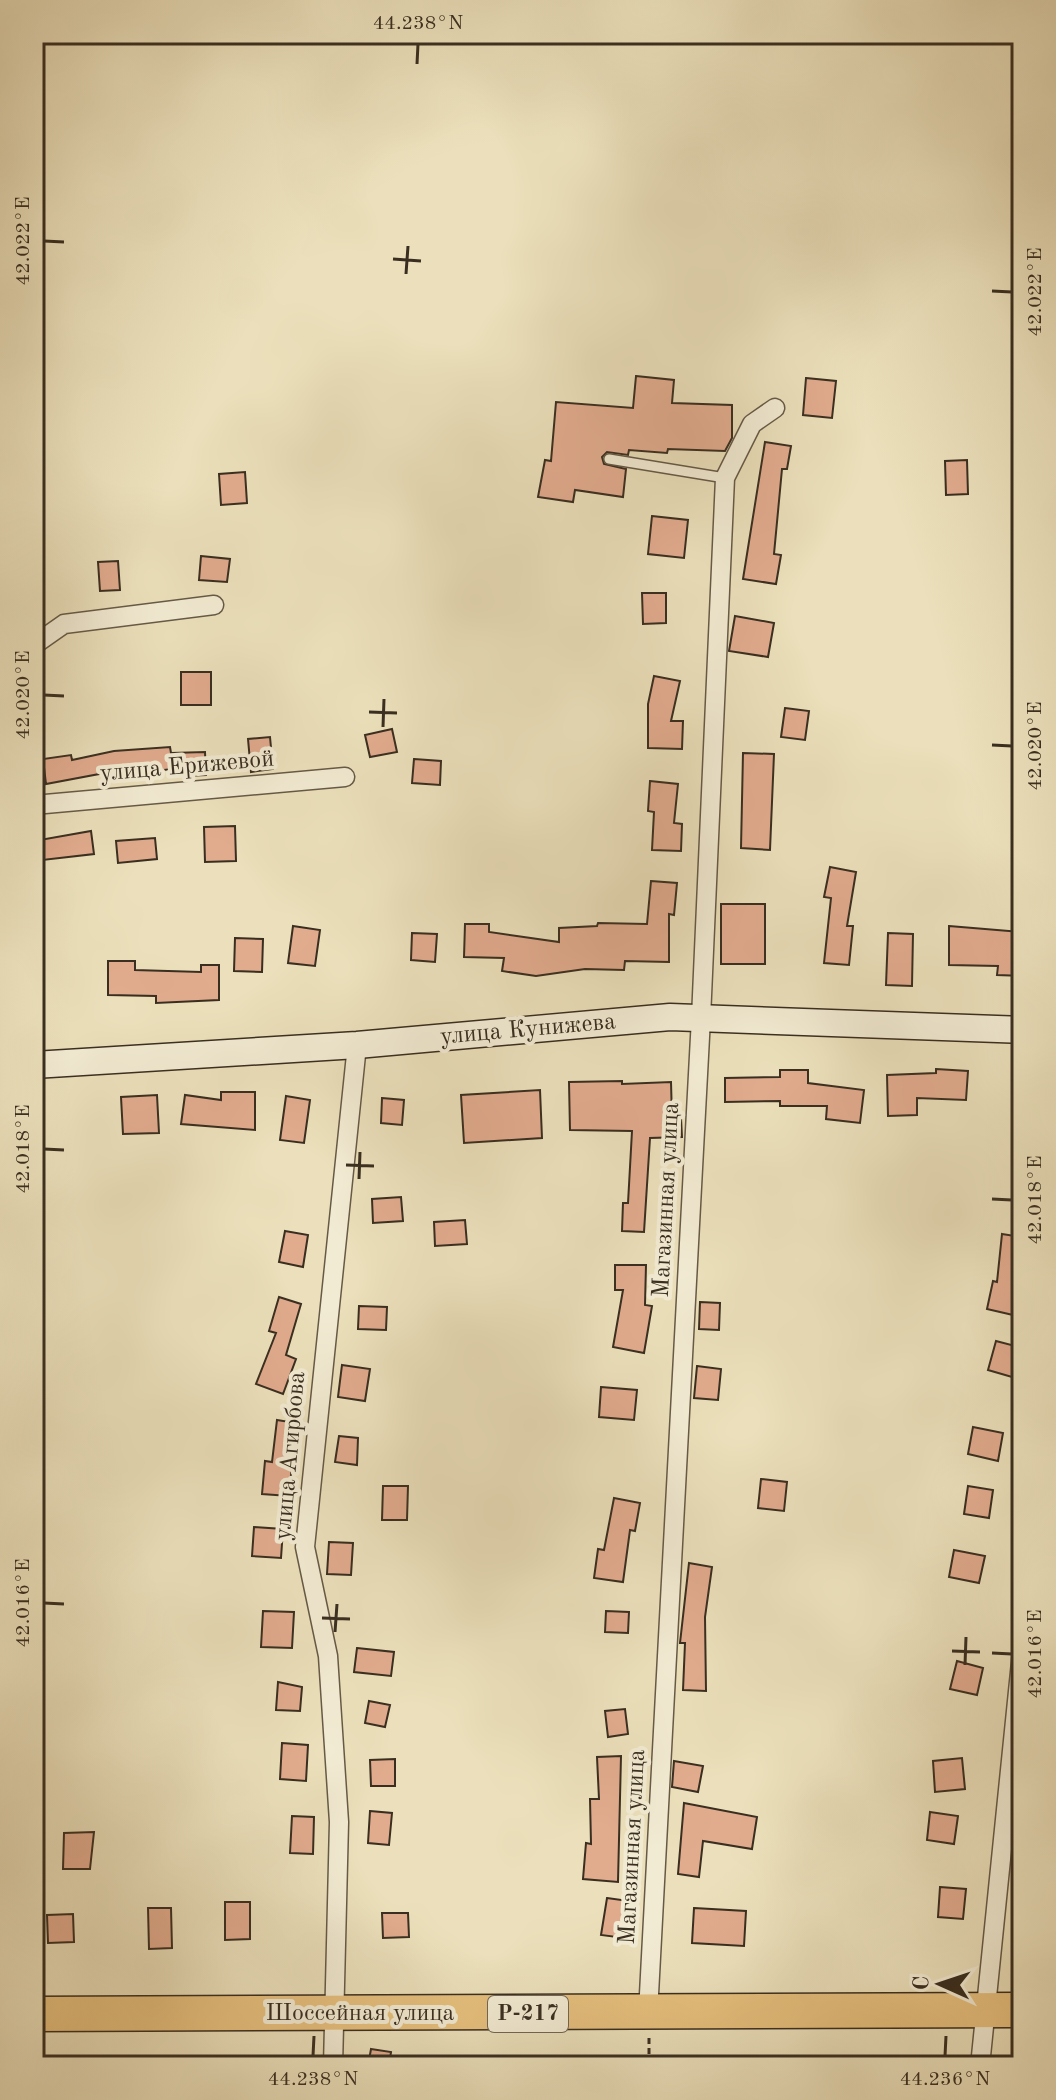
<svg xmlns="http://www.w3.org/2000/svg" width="1056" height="2100" font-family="'Old Standard TT',serif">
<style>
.building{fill:#e1ab8e;stroke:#392e20;stroke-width:2}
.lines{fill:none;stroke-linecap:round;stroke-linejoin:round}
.lane-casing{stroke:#665a47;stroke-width:12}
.street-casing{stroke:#665a47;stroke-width:21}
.secondary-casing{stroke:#392e20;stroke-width:29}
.highway-casing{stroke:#392e20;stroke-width:37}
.path{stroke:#392e20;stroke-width:3;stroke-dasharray:6 4;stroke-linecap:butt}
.lane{stroke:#f2ebd3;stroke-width:9}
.street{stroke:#f2ebd3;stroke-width:18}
.secondary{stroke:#f2ebd3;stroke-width:26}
.highway{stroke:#e6c07e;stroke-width:34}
.ticks{fill:none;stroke:#392e20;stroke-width:3}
.labels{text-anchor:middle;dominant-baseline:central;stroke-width:8;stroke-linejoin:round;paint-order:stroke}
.shield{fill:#f2ebd3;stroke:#706756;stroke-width:2}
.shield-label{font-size:22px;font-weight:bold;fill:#392e20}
.street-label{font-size:24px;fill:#392e20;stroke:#f2ebd3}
.neatline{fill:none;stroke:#392e20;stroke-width:3}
.ticks-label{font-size:20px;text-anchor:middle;fill:#392e20}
</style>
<rect width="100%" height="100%" fill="#ebe0bb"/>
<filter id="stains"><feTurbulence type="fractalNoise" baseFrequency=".0025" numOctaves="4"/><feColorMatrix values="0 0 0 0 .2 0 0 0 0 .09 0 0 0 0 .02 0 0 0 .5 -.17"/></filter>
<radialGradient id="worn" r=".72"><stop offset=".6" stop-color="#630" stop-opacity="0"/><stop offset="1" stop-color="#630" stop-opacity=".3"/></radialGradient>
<!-- building -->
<path class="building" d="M 636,376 L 674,380 L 672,403 L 732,405 L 732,438 L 725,451 L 668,449 L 667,453 L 629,450 L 628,455 L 607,452 L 602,457 L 604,464 L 626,469 L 623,497 L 575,490 L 573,502 L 538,497 L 545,460 L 551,461 L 556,402 L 633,408 Z
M 806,378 L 836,381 L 832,418 L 803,415 Z
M 765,442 L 791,446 L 787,469 L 782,469 L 774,554 L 781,555 L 776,584 L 743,579 Z
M 967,460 L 968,494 L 946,495 L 945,461 Z
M 245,472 L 247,503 L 221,505 L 219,474 Z
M 652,516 L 688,520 L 684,558 L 648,554 Z
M 201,556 L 230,559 L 227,582 L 199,580 Z
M 118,561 L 120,590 L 100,591 L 98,562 Z
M 642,593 L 666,593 L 666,623 L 643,624 Z
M 735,616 L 774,623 L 768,657 L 729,651 Z
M 181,672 L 211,672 L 211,705 L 181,705 Z
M 654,676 L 680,681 L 671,721 L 683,721 L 682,749 L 648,748 L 648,704 Z
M 785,708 L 809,711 L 805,740 L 781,737 Z
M 392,729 L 397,752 L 370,757 L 365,735 Z
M 270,737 L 273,769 L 251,772 L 248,739 Z
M 170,747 L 171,753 L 205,752 L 206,775 L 183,776 L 183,768 L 143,772 L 142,766 L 46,784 L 43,759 L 71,755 L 72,760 L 114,751 Z
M 743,753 L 774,754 L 770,850 L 741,848 Z
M 414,759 L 441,761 L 440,785 L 412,783 Z
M 650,781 L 678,784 L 674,823 L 682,824 L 681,851 L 652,850 L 654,812 L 648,811 Z
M 235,826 L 236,861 L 205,862 L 204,827 Z
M 91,831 L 94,854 L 34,861 L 34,841 Z
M 155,838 L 157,859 L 118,863 L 116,841 Z
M 830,867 L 856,872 L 847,926 L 853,926 L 849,965 L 824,963 L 831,898 L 824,897 Z
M 651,881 L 677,883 L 674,915 L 669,914 L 669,962 L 625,961 L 624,970 L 585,969 L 536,976 L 502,971 L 504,958 L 464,957 L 465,924 L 489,924 L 489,932 L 559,942 L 559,928 L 597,926 L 598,923 L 647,924 Z
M 721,904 L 765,904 L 765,964 L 721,964 Z
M 293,926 L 320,930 L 315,966 L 288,963 Z
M 949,926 L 1022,932 L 1022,976 L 997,975 L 998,966 L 949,965 Z
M 412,933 L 437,934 L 435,962 L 411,960 Z
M 888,933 L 913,934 L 912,986 L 886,985 Z
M 235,938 L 263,939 L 262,972 L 234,971 Z
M 108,961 L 135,961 L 135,970 L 201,972 L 201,965 L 219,965 L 219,1000 L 156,1003 L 156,996 L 108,995 Z
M 936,1069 L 968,1071 L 966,1100 L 917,1098 L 917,1115 L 888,1116 L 887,1075 L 936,1073 Z
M 780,1070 L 808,1070 L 808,1083 L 864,1090 L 860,1123 L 826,1119 L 827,1106 L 780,1106 L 780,1101 L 725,1102 L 725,1078 L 780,1077 Z
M 622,1081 L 622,1084 L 671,1082 L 672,1118 L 681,1118 L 682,1137 L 650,1138 L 644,1232 L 622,1231 L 623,1203 L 628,1203 L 632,1131 L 570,1130 L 569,1082 Z
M 540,1090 L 542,1138 L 464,1143 L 461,1095 Z
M 221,1092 L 255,1092 L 255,1130 L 181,1124 L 185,1095 L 221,1100 Z
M 157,1095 L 159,1133 L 123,1134 L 121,1097 Z
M 286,1096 L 310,1100 L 304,1143 L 280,1140 Z
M 382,1098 L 404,1100 L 402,1125 L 381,1123 Z
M 401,1197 L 403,1221 L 373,1223 L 372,1199 Z
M 465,1220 L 467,1244 L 435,1246 L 434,1222 Z
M 285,1231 L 308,1235 L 303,1267 L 279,1262 Z
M 1002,1234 L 1022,1237 L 1022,1270 L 1013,1315 L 987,1309 L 993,1281 L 997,1282 Z
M 615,1265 L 646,1265 L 645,1305 L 652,1306 L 644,1353 L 613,1347 L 623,1290 L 615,1290 Z
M 279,1297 L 301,1304 L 286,1355 L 296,1359 L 283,1394 L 256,1384 L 276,1333 L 269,1331 Z
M 700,1302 L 720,1303 L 719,1330 L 699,1329 Z
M 359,1306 L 387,1307 L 386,1330 L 358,1329 Z
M 996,1341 L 1019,1347 L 1012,1377 L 988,1370 Z
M 342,1365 L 370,1369 L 365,1401 L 338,1397 Z
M 697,1366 L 721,1369 L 718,1400 L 694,1398 Z
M 601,1387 L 637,1390 L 634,1420 L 599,1417 Z
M 277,1420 L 296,1423 L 289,1496 L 262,1494 L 265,1461 L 272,1462 Z
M 973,1427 L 1003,1433 L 998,1461 L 968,1454 Z
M 339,1436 L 358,1438 L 357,1465 L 335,1462 Z
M 761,1479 L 787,1482 L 784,1511 L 758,1508 Z
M 383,1486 L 408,1486 L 407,1520 L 382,1520 Z
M 968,1486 L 993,1490 L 989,1518 L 964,1514 Z
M 614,1498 L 640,1503 L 635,1531 L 630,1530 L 623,1582 L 594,1578 L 598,1549 L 604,1550 Z
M 254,1527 L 283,1529 L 281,1558 L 252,1556 Z
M 329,1542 L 353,1543 L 351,1575 L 327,1574 Z
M 954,1550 L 985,1556 L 979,1583 L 949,1577 Z
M 689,1563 L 712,1567 L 705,1617 L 706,1691 L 683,1690 L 685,1643 L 680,1643 Z
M 263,1611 L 294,1612 L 292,1648 L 261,1647 Z
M 606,1611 L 629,1612 L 628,1633 L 605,1632 Z
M 357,1648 L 394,1652 L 391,1676 L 354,1672 Z
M 957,1661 L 983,1668 L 977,1695 L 950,1689 Z
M 278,1682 L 302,1687 L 300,1711 L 276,1710 Z
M 369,1701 L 390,1705 L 385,1727 L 365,1723 Z
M 625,1709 L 628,1734 L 608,1737 L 605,1711 Z
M 282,1743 L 308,1745 L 306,1781 L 280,1779 Z
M 621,1756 L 618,1882 L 583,1879 L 586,1843 L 591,1844 L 590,1799 L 599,1799 L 597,1757 Z
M 962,1758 L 965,1789 L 935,1792 L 933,1761 Z
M 395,1759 L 395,1786 L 371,1786 L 370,1760 Z
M 674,1761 L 703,1766 L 698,1792 L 672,1787 Z
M 684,1803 L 757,1817 L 752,1849 L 703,1841 L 699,1877 L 678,1874 Z
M 370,1811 L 392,1813 L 389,1845 L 368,1843 Z
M 930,1812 L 958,1816 L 954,1844 L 927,1840 Z
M 292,1816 L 314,1817 L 313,1854 L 290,1853 Z
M 94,1832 L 90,1869 L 63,1869 L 64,1833 Z
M 940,1887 L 966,1889 L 963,1919 L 938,1917 Z
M 607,1898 L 629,1901 L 624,1938 L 601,1935 Z
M 225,1902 L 250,1902 L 250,1939 L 225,1940 Z
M 148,1908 L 171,1908 L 172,1948 L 149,1949 Z
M 694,1908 L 746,1911 L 744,1946 L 692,1943 Z
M 382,1913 L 408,1913 L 409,1937 L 383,1938 Z
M 73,1914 L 74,1942 L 48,1943 L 47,1915 Z
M 371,2049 L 391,2052 L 389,2066 L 368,2066 Z"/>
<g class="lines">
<defs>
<path id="lane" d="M 609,459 L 725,478"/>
<path id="street" d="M 34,645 L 64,624 L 214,605
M 34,805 L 345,777
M 648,2013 L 701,1018 L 725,478 L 752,424 L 775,408
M 333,2066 L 339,1822 L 328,1656 L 305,1547 L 357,1045
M 980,2066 L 1022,1652"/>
<path id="secondary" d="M 34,1065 L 357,1045 L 670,1017 L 1022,1030"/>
<path id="highway" d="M 34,2014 L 1022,2010"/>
</defs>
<!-- lane casing -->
<use href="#lane" class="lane-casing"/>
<!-- street casing -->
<use href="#street" class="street-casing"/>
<!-- secondary casing -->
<use href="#secondary" class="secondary-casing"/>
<!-- highway casing -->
<use href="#highway" class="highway-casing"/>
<!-- path -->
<path class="path" d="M 649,2038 L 649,2066"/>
<!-- lane -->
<use href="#lane" class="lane"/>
<!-- street -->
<use href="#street" class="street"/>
<!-- secondary -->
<use href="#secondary" class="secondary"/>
<!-- highway -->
<use href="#highway" class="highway"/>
</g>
<!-- ticks -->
<path class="ticks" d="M 417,64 L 418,44M 44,241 L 64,242M 393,259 L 421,261M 406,274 L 408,246M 992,291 L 1012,292M 44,695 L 64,696M 369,712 L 397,713M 383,727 L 384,699M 992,745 L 1012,746M 44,1149 L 64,1150M 346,1165 L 374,1166M 359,1179 L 360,1152M 992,1199 L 1012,1200M 44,1603 L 64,1604M 322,1618 L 350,1619M 335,1632 L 337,1604M 952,1651 L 980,1652M 992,1653 L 1012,1654M 965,1665 L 966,1637M 313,2056 L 314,2036M 945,2056 L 946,2036"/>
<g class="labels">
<!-- shield labels -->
<rect class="shield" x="488" y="1996" width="80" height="36" rx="6"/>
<g class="shield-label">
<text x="528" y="2014">Р-217</text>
</g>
<!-- street labels -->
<g class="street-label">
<text transform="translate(187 767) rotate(-5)">улица Ерижевой</text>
<text transform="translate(528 1030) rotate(-5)">улица Кунижева</text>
<text transform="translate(667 1200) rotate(-87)">Магазинная улица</text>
<text transform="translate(291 1456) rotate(-85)">улица Агирбова</text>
<text transform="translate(633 1847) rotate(-87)">Магазинная улица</text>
<text x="360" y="2014">Шоссейная улица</text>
</g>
</g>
<!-- margin -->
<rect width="1056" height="2100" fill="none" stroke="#ebe0bb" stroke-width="88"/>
<!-- north arrow -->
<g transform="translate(940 1984) rotate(273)" stroke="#f2ebd3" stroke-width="6" paint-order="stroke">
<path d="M0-6L14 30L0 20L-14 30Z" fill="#392e20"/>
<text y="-12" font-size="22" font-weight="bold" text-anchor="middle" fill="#392e20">С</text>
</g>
<rect x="44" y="44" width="968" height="2012" class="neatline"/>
<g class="ticks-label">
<text x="418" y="29">44.238°N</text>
<text transform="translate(22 241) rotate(-90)" y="7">42.022°E</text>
<text transform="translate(1034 292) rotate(-90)" y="7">42.022°E</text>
<text transform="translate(22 695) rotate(-90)" y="7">42.020°E</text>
<text transform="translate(1034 746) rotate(-90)" y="7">42.020°E</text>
<text transform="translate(22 1149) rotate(-90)" y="7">42.018°E</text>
<text transform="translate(1034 1200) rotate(-90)" y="7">42.018°E</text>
<text transform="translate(22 1603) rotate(-90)" y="7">42.016°E</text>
<text transform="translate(1034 1654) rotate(-90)" y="7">42.016°E</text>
<text x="313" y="2085">44.238°N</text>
<text x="945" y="2085">44.236°N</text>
</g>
<rect width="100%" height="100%" filter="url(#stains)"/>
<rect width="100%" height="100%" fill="url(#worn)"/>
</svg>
